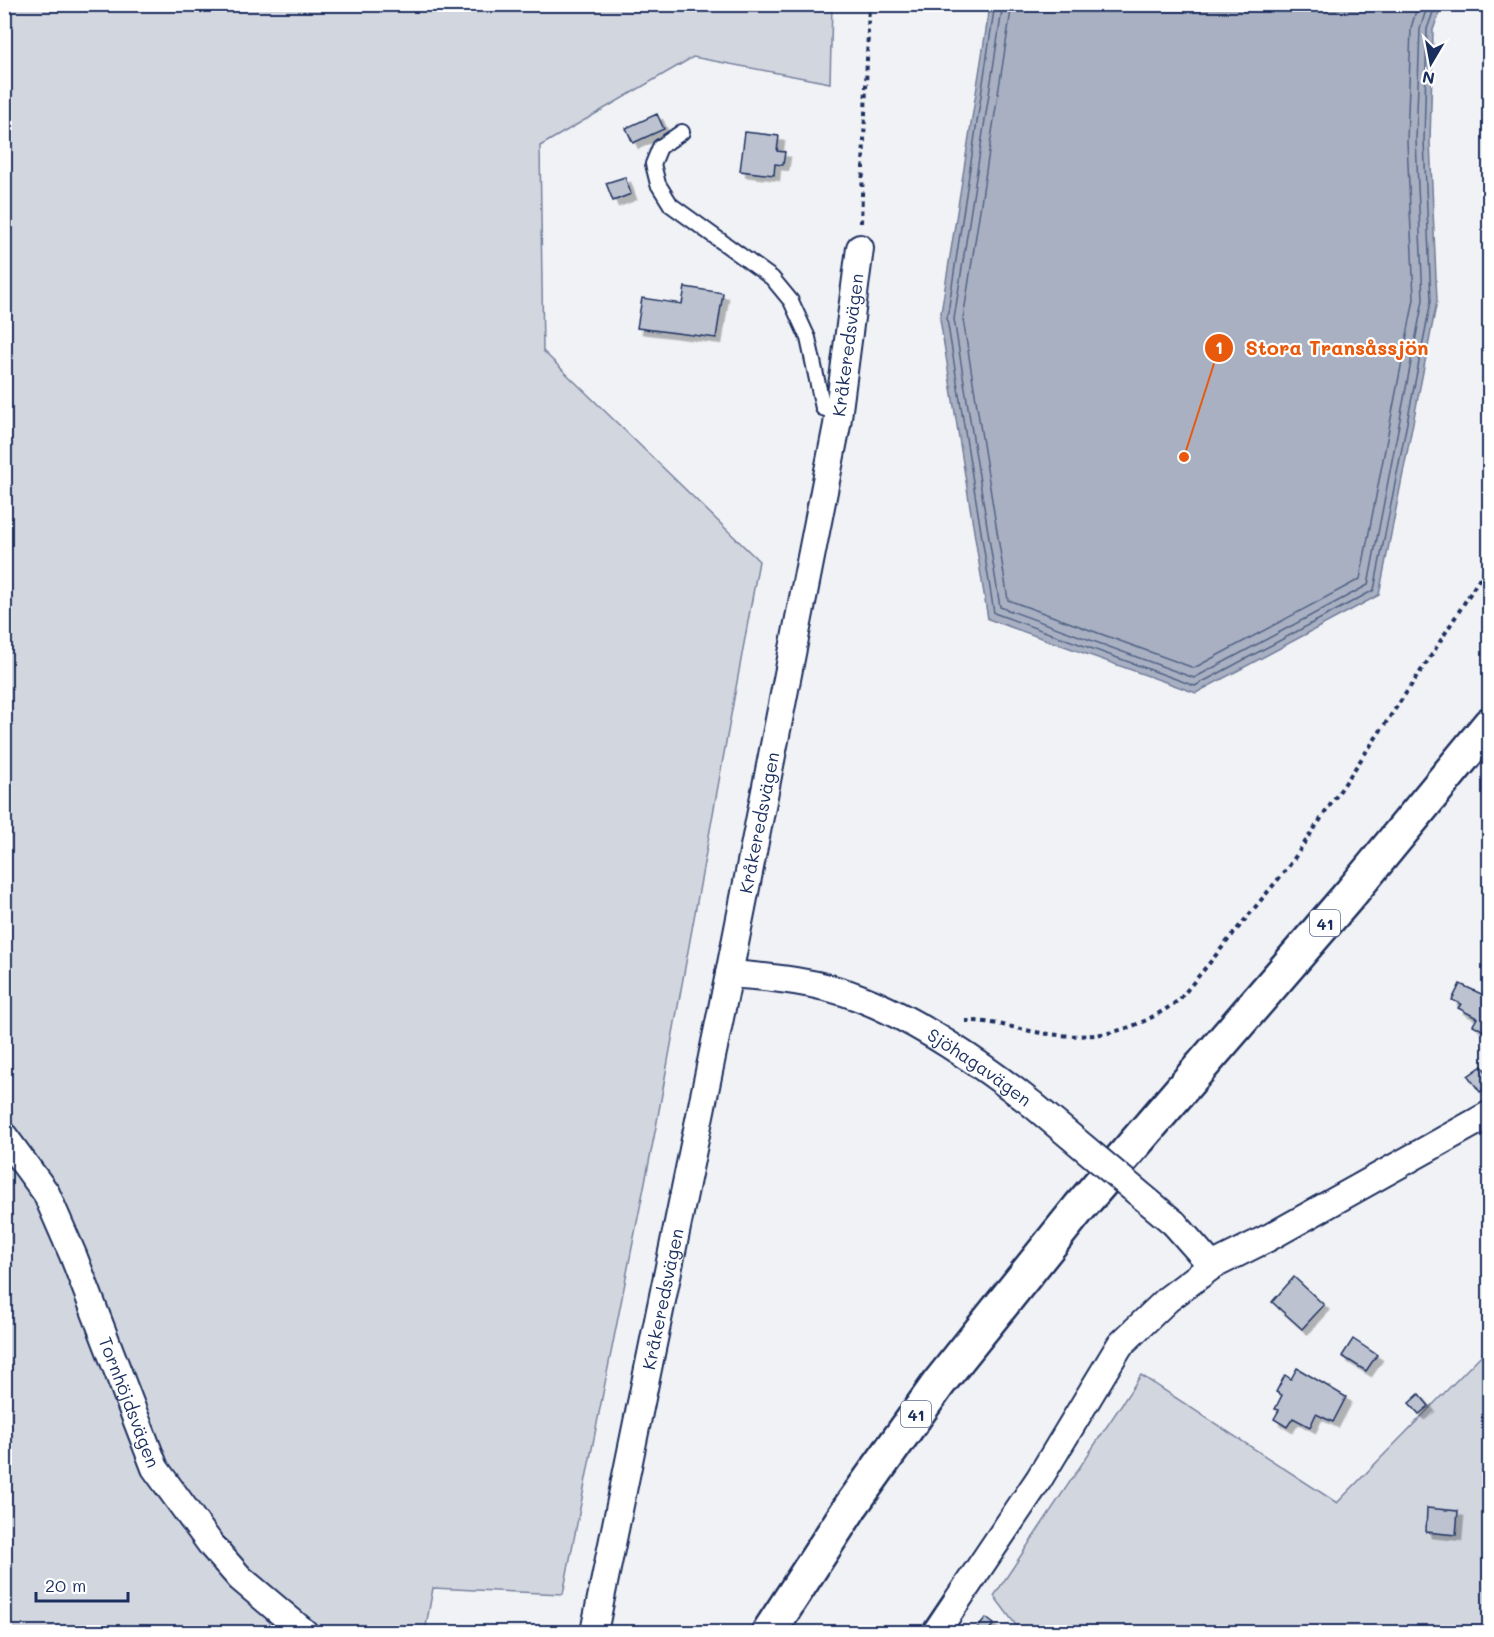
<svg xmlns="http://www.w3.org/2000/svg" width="1494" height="1637" font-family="Mali,sans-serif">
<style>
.green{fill:#d2d6df;stroke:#76829e;stroke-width:1.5}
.water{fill:#a8b0c2;stroke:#707c9a;stroke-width:1.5}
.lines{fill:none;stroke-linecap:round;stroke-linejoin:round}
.shore{stroke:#536386;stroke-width:1.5}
.building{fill:#bcc2d0;stroke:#1b2f5e;stroke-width:1.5;filter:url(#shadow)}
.service-casing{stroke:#1b2f5e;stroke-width:18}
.minor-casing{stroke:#1b2f5e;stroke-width:30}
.primary-casing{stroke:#1b2f5e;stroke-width:38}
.path{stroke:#1b2f5e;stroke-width:4;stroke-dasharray:4.5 4.5;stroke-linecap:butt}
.service{stroke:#fff;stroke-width:14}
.minor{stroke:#fff;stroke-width:26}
.primary{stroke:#fff;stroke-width:33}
.minor-bridge-casing{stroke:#1b2f5e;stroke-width:30;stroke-linecap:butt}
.minor-bridge{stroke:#fff;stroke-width:26}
.labels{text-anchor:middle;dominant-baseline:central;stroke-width:4.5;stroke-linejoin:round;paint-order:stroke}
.shield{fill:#fff;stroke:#5f6d8e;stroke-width:1.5}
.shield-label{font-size:16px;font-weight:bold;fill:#1b2f5e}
.street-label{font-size:18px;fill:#1b2f5e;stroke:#fff}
.leader{fill:none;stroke:#e8590c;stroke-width:2}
.callout-dot{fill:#e8590c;stroke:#fff;stroke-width:2}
.mark-label{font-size:18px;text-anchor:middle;font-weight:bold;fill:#fff}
.callout-label{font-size:20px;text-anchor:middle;font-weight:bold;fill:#e8590c;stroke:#fff;stroke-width:4.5;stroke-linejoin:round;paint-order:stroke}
</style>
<defs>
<filter id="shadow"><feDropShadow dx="5.5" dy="5.5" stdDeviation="0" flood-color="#0004"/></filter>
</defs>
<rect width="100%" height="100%" fill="#f1f2f5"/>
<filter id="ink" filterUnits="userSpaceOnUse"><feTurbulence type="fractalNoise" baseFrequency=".0167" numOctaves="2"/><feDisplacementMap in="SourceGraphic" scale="12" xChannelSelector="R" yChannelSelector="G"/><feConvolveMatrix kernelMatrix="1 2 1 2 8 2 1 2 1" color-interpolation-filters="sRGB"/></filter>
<g filter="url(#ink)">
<!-- green -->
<path class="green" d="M 5,5 L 832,5 L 830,83 L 693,57 L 540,146 L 543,351 L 759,561 L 656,1127 L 563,1594 L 433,1588 L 425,1632 L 5,1632 Z
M 1489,1347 L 1489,1632 L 1021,1632 L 994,1596 L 1141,1375 L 1337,1503 Z"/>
<!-- water -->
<path class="water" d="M 990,5 L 1442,5 L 1433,30 L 1430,141 L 1437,301 L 1379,595 L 1196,693 L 988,619 L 940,319 Z"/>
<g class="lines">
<!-- shore -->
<path class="shore" d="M 995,4 L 947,319 L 994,613 L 1195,686 L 1374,590 L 1431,301 L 1424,141 L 1427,29 L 1436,4
M 1003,4 L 954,319 L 1000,607 L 1194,678 L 1368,585 L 1423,300 L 1416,140 L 1420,29 L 1428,4
M 1012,4 L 963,319 L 1008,600 L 1194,668 L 1360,579 L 1414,299 L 1407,141 L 1411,28 L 1418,4"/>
</g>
<!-- building -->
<path class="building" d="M 657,114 L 664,129 L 633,143 L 626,128 Z
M 745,132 L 779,136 L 777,151 L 785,152 L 783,165 L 775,164 L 774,175 L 740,171 Z
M 625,177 L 631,194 L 613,201 L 606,183 Z
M 685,287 L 723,293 L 716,338 L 637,328 L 642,298 L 682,304 Z
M 1460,984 L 1490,998 L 1490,1021 L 1484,1031 L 1473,1025 L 1477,1018 L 1458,1008 L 1461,1004 L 1452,1000 Z
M 1482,1066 L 1490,1077 L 1490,1084 L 1480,1092 L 1468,1076 Z
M 1294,1277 L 1324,1305 L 1302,1329 L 1272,1302 Z
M 1353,1339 L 1377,1355 L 1366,1371 L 1342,1356 Z
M 1297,1368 L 1346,1397 L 1333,1422 L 1316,1414 L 1310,1427 L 1293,1418 L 1287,1427 L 1274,1419 L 1279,1410 L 1275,1409 L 1282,1395 L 1276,1392 L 1285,1375 L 1291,1379 Z
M 1419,1394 L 1429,1406 L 1419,1414 L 1409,1403 Z
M 1427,1508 L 1458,1511 L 1456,1535 L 1426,1532 Z
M 986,1618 L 994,1624 L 987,1632 L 980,1632 L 976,1630 Z"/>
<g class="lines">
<defs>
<path id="service" d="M 682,132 L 660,147 L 653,164 L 658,184 L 671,205 L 772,278 L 791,301 L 808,338 L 823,408 L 838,413"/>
<g id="minor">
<path id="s1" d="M 729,974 C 771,977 821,982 860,998 C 917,1020 984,1066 1032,1104"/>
<path id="s2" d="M 4,1136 L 46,1193 L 73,1255 L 155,1468 L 212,1546 L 240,1578 L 304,1632"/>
<path d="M 1174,1223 L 1212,1266"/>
<path id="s3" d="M 594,1632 L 729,974 L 837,425 L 860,248"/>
<path d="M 936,1632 L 1039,1479 L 1120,1345 L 1168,1299 L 1212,1266 L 1270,1237 L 1490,1114"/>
</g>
<path id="primary" d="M 769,1632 L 851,1506 L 939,1383 L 1079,1208 L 1351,893 L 1490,724"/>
</defs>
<!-- service casing -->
<use href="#service" class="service-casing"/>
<!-- minor casing -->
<use href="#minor" class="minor-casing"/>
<!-- primary casing -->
<use href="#primary" class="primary-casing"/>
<!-- path -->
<path class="path" d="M 861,223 L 869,4
M 965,1021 C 992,1020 1015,1029 1042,1033 C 1097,1041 1135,1032 1179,1000 L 1289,866 L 1429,659 L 1490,562"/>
<!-- service -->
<use href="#service" class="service"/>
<!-- minor -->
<use href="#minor" class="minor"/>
<!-- primary -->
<use href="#primary" class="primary"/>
<defs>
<path id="minor-bridge" d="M 1032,1104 L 1174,1223"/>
</defs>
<!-- minor-bridge casing -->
<use href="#minor-bridge" class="minor-bridge-casing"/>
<!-- minor-bridge -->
<use href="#minor-bridge" class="minor-bridge"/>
</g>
</g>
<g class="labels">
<!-- shield labels -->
<g class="shield">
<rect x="1310" y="910" width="30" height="26" rx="4.5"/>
<rect x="901" y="1401" width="30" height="26" rx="4.5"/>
</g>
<g class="shield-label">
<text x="1325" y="923">41</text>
<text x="916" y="1414">41</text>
</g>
<!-- street labels -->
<g class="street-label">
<text stroke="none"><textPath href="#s3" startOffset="1312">Kråkeredsvägen</textPath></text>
<text stroke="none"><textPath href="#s3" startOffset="826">Kråkeredsvägen</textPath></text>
<text stroke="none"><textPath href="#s1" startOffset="272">Sjöhagavägen</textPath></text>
<text stroke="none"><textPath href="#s3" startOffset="340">Kråkeredsvägen</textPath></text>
<text stroke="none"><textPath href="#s2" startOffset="296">Tornhöjdsvägen</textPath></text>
</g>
</g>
<!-- callouts -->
<path class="leader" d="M1184 457L1219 348"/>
<g class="callout-dot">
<circle cx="1184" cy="457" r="6"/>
<circle cx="1219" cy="348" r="15"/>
</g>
<g class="mark-label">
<text x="1219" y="354">1</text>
</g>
<g class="callout-label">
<text x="1337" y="355">Stora Transåssjön</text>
</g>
<!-- margin -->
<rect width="1494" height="1637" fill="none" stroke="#fff" stroke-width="24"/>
<rect x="12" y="12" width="1470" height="1613" fill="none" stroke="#1b2f5e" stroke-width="2" filter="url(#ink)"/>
<!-- north arrow -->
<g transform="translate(1431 63) rotate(190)" stroke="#ffffff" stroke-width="4.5" paint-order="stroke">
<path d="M0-4.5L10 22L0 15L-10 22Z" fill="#1b2f5e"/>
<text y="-9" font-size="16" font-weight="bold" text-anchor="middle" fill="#1b2f5e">N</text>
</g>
<!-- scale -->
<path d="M36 1592v9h92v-9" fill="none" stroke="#1b2f5e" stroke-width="3"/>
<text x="45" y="1592" font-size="18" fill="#1b2f5e" stroke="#ffffff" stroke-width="4.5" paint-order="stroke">20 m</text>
</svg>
